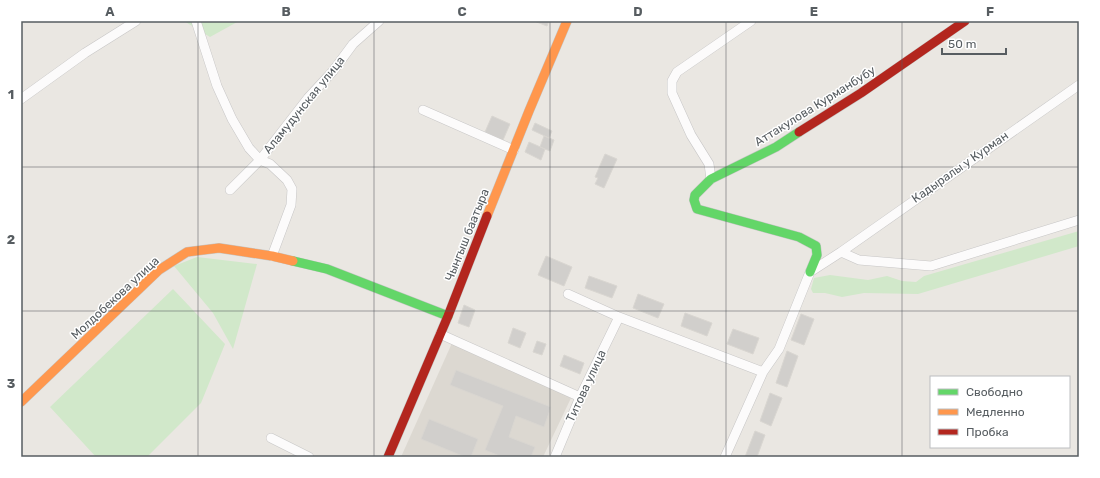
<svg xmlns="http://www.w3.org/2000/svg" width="1100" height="478" font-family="Rubik,sans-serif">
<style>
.education{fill:#dcd8d1}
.green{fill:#d1e8ca}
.building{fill:#d1cfcc;stroke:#d9d6d1}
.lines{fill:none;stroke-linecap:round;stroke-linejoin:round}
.street-casing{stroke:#c7c6c6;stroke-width:10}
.fast-casing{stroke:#c4c5c4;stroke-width:10}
.slow-casing{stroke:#c4c5c4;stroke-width:10}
.jam-casing{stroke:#c4c5c4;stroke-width:10}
.street{stroke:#fcfbfb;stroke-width:9}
.fast{stroke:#63d668;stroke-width:9}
.slow{stroke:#ff974d;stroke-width:9}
.jam{stroke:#b3261e;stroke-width:9}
.grid{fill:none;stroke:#575d61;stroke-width:1;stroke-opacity:0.55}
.labels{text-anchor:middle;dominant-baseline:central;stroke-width:3;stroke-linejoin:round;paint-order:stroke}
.street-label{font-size:12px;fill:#575d61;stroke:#fff}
.neatline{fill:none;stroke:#575d61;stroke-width:1.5}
.grid-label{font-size:13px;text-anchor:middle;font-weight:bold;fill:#575d61}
</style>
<rect width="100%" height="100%" fill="#eae7e2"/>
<!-- education -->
<path class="education" d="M 452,343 L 571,398 L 543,457 L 401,457 Z"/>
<!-- green -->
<path class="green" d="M 184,21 L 239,21 L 210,37 Z
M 1079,231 L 1079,246 L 918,294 L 864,293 L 842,297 L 825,293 L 813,293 L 811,289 L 814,278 L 830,275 L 868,280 L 887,276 L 902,281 L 916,282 L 924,276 Z
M 197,257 L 257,264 L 233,349 L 213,313 L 174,266 Z
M 173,289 L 225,344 L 201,403 L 147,457 L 96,457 L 50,407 Z"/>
<!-- building -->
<path class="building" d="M 534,21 L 549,21 L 547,26 Z
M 492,116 L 510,124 L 503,140 L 485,132 Z
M 535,123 L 552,131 L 549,138 L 532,130 Z
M 544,136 L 554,140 L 550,151 L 540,147 Z
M 529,142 L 545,149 L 541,160 L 525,152 Z
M 605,154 L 617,159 L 604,188 L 595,184 L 598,178 L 595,177 Z
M 546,256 L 572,267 L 564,286 L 538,275 Z
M 589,276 L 617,286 L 612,298 L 585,288 Z
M 638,294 L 664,304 L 658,318 L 633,308 Z
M 464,305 L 475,310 L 469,327 L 458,323 Z
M 685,313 L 712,323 L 707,336 L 681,326 Z
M 801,314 L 814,319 L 804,345 L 791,340 Z
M 513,328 L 526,333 L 520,348 L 508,343 Z
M 733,329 L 759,338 L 753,354 L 727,344 Z
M 537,341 L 546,344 L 542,355 L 533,352 Z
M 787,351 L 798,356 L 787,387 L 776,383 Z
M 564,355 L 584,363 L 580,374 L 560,366 Z
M 456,370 L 551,407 L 544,427 L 516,416 L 509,437 L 535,447 L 531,457 L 502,457 L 485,450 L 503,406 L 450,385 Z
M 770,393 L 782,398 L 771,426 L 760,421 Z
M 429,419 L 478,439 L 471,457 L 465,457 L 421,439 Z
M 755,431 L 765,435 L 757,457 L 745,457 Z"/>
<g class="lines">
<defs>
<path id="street" d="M 196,21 L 217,86 L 232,119 L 249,148 L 260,160 L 270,164 L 287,180 L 292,189 L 291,205 L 272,256
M 21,99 L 85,53 L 136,21
M 423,110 L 514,150
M 711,179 L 709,164 L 691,135 L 672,93 L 672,81 L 677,72 L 751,21
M 230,190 L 260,160 L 308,98 L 333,71 L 353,44 L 379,21
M 841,252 L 1079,85
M 568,294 L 619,317 L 763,372
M 440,334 L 580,397
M 271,438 L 309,457
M 555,457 L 580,397 L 619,317
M 725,457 L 763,372 L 779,349 L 810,272 L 841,252 L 859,260 L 931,266 L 1079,220"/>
<path id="fast" d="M 799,132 L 776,147 L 711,179 L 695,195 L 694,200 L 697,209 L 799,237 L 816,246 L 817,255 L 810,272
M 293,261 L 327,269 L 448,316"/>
<path id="slow" d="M 487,216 L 529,111 L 567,21
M 21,402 L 159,270 L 187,252 L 219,248 L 272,256 L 293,261"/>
<path id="jam" d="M 799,132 L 861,93 L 965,21
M 388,457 L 448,316 L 487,216"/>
</defs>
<!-- street casing -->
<use href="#street" class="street-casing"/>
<!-- fast casing -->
<use href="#fast" class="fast-casing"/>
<!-- slow casing -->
<use href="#slow" class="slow-casing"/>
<!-- jam casing -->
<use href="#jam" class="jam-casing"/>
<!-- street -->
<use href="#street" class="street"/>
<!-- fast -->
<use href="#fast" class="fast"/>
<!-- slow -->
<use href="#slow" class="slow"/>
<!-- jam -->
<use href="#jam" class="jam"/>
</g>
<!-- grid -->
<path class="grid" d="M 198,21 L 198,457M 374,21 L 374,457M 550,21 L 550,457M 726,21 L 726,457M 902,21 L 902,457M 21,167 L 1079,167M 21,311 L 1079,311"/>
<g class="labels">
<!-- street labels -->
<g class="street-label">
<text transform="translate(304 105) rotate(-51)">Аламудунская улица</text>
<text transform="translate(815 106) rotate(-32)">Аттакулова Курманбубу</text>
<text transform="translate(960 167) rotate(-35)">Кадыралы у Курман</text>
<text transform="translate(467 235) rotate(-68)">Чынгыш баатыра</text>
<text transform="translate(115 298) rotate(-43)">Молдобекова улица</text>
<text transform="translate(586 386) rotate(-65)">Титова улица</text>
</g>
</g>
<!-- border -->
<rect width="1100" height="478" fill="none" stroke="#ffffff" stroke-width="44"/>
<!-- legend -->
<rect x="930" y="376" width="140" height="72" fill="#ffffff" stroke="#bcbec0"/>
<rect x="938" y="389" width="20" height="6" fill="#63d668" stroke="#bcbec0"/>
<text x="966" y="396" font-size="12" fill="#575d61">Свободно</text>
<rect x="938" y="409" width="20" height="6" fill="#ff974d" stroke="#bcbec0"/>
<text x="966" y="416" font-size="12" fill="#575d61">Медленно</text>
<rect x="938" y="429" width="20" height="6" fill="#b3261e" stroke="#bcbec0"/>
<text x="966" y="436" font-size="12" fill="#575d61">Пробка</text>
<!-- scale -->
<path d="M942 48v6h64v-6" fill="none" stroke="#575d61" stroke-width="2"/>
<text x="948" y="48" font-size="12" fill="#575d61" stroke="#ffffff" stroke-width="3" paint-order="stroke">50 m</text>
<rect x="22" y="22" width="1056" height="434" class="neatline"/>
<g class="grid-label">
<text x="110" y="16">A</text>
<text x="286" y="16">B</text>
<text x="462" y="16">C</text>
<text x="638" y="16">D</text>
<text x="814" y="16">E</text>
<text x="990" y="16">F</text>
<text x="11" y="99">1</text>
<text x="11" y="244">2</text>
<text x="11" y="388">3</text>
</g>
</svg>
